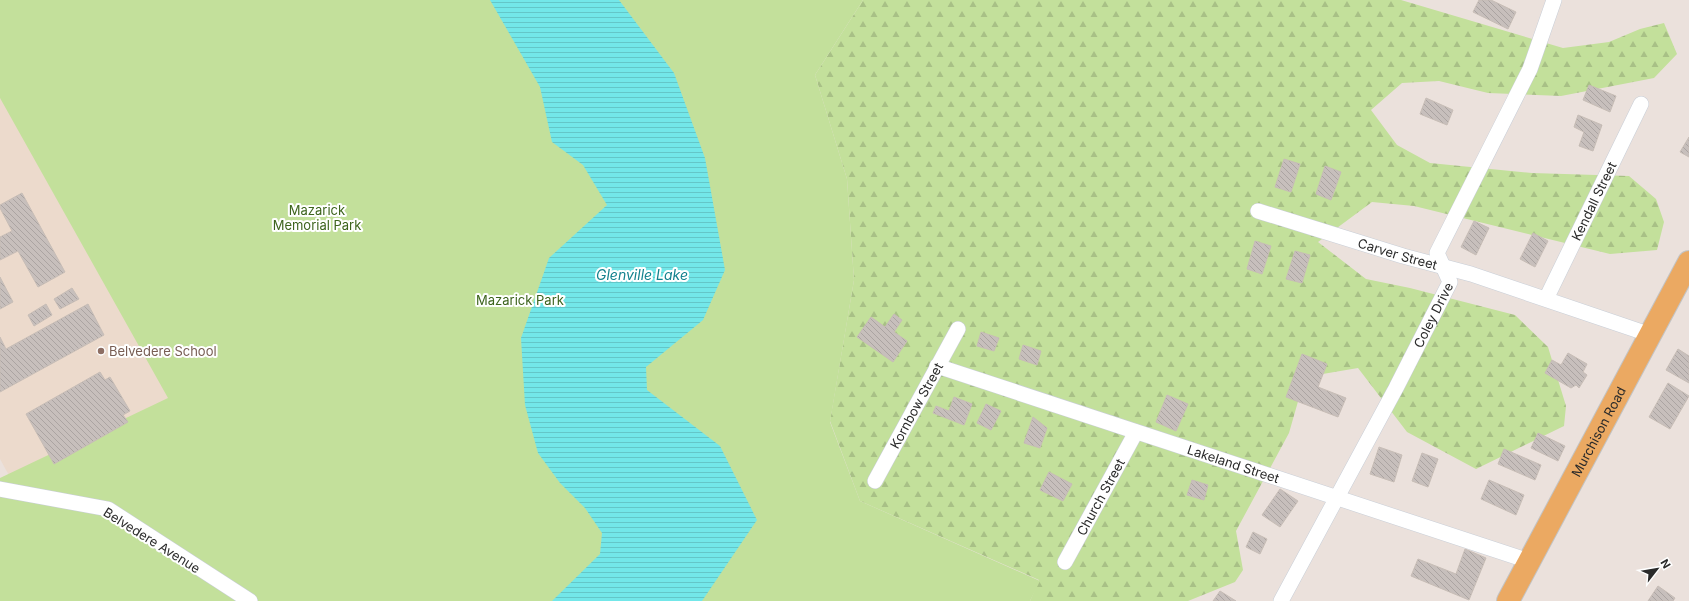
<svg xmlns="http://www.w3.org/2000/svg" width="1689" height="601" font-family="Inter,sans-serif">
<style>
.education{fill:#ecdacc}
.forest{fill:url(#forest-firs)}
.park{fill:#c3e09b}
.water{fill:url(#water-rules)}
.building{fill:url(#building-back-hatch);stroke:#c7bdb6}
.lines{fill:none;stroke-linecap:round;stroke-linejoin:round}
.minor-casing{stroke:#c8ced7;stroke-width:16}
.primary-casing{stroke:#c3c3c3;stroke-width:24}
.minor{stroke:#fff;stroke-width:15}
.primary{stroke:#eba962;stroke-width:22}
.education-dot{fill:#8d6e63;stroke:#fff;stroke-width:1.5}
.labels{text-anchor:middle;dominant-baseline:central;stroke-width:4;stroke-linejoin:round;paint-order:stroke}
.street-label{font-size:13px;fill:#2a2a2a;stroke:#fff}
.park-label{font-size:13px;fill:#3d641d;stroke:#fff}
.education-label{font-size:13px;fill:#785e54;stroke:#fff;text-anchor:start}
.water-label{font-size:14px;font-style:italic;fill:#13828e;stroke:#fff}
</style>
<defs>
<pattern id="forest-firs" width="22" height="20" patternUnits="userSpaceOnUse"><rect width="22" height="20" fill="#c3e09b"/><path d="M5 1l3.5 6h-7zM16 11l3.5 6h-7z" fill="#a8c086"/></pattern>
<pattern id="water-rules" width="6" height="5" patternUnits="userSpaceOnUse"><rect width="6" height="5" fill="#73e7e9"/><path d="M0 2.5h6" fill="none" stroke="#64c6c8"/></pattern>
<pattern id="building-back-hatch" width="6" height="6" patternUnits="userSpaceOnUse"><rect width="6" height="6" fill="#c7bfbc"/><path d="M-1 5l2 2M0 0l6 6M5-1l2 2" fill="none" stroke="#aba4a2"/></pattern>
</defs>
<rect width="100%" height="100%" fill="#ebe1dc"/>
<!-- education -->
<path class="education" d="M 0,84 L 229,412 L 37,526 L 0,459 Z"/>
<!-- forest -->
<path class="forest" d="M 863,0 L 1401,0 L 1563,48 L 1609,42 L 1640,29 L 1664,23 L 1677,54 L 1654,78 L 1561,96 L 1488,93 L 1439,81 L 1402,83 L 1371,110 L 1397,145 L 1430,163 L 1532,173 L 1629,176 L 1656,199 L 1664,222 L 1657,250 L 1610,254 L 1414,206 L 1372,202 L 1318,242 L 1366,279 L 1410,288 L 1515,315 L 1548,347 L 1566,406 L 1564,426 L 1476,469 L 1407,432 L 1358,368 L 1305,377 L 1289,433 L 1236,531 L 1243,570 L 1235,582 L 1188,601 L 1030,601 L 1039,580 L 860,501 L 830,421 L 854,280 L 847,179 L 815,75 Z"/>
<!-- park -->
<path class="park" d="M 0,0 L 863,0 L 815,75 L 847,179 L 854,280 L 830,422 L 860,501 L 1040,581 L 1030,601 L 0,601 L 0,478 L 168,398 L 0,98 Z"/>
<!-- water -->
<path class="water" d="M 490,0 L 619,0 L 674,73 L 705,158 L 725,270 L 703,320 L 646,367 L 647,390 L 720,446 L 757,520 L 702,601 L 552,601 L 600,554 L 602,533 L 585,508 L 560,483 L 538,453 L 525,405 L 521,338 L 549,258 L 607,205 L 583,165 L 552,142 L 540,87 Z"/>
<!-- building -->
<path class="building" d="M 1479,0 L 1491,0 L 1516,12 L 1508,29 L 1473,12 Z
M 1589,85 L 1616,96 L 1610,112 L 1583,100 Z
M 1426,98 L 1453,110 L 1447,125 L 1420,114 Z
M 1578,115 L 1602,125 L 1593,151 L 1579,146 L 1584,132 L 1574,127 Z
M 1689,137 L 1689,157 L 1680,152 Z
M 1284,159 L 1300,164 L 1291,192 L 1275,187 Z
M 1325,166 L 1341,172 L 1331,200 L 1316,194 Z
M 22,193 L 65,272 L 38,287 L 18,251 L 0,260 L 0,237 L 12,231 L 0,208 L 0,205 Z
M 1474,221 L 1489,228 L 1476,255 L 1461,247 Z
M 1533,233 L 1548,241 L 1535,267 L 1520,259 Z
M 1255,241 L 1271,246 L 1262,274 L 1247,269 Z
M 1295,251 L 1310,255 L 1302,283 L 1286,279 Z
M 0,277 L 13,302 L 0,309 Z
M 72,288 L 79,299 L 60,309 L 54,299 Z
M 46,304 L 52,315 L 34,326 L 28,315 Z
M 88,304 L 104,335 L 0,392 L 0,337 L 6,349 Z
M 894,314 L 902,320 L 894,332 L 907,341 L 893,362 L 857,337 L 871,317 L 885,327 Z
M 981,332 L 999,338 L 994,351 L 977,346 Z
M 1023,345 L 1041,351 L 1037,365 L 1019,359 Z
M 1678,349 L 1689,356 L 1689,383 L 1666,370 Z
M 1568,353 L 1587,364 L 1583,372 L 1587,375 L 1579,388 L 1576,385 L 1571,388 L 1545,373 L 1552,360 L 1561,365 Z
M 1302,354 L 1327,364 L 1318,387 L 1346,398 L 1338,417 L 1286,397 Z
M 100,372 L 105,380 L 110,377 L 130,411 L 123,415 L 128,422 L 54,464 L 26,414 Z
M 1668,383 L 1689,396 L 1670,429 L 1649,417 Z
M 1167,395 L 1188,404 L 1176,431 L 1156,422 Z
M 954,397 L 972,404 L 964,425 L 933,413 L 936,406 L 949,411 Z
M 986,404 L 1001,411 L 991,430 L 977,423 Z
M 1033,417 L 1047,428 L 1040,448 L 1024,443 Z
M 1538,433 L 1565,446 L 1558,461 L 1531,448 Z
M 1379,447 L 1402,455 L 1394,482 L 1370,474 Z
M 1504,449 L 1541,465 L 1535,480 L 1498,464 Z
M 1422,453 L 1438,459 L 1428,487 L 1412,481 Z
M 1049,472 L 1072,484 L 1063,501 L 1040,490 Z
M 1192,480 L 1208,485 L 1204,500 L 1187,495 Z
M 1489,480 L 1524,495 L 1516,515 L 1481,499 Z
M 1280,489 L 1298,501 L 1280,527 L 1262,515 Z
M 1253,532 L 1267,539 L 1260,554 L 1246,547 Z
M 1465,549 L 1486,558 L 1469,600 L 1411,576 L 1418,559 L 1456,574 Z
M 1658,586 L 1675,598 L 1673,601 L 1648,601 Z
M 1220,591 L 1236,601 L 1213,601 Z"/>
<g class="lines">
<defs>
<g id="minor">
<path id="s1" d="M 1258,211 L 1403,256 L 1471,274 L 1651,335"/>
<path id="s2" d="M 1546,299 L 1641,104"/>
<path id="s3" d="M 937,366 L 1529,561"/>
<path id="s4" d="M 875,481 L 958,329"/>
<path d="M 0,489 L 108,509 L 250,601"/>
<path id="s5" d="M 1065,562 L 1136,432"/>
<path id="s6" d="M 1281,601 L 1396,388 L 1450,282 L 1437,253 L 1530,69 L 1554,0"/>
</g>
<g id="primary">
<path id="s7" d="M 1508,601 L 1689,262"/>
</g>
</defs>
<!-- minor casing -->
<use href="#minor" class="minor-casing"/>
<!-- primary casing -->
<use href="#primary" class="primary-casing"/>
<!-- minor -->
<use href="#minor" class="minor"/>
<!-- primary -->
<use href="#primary" class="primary"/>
</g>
<!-- markers -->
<circle class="education-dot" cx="101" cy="351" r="4"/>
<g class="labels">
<!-- street labels -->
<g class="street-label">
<text stroke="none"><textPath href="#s2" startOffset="109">Kendall Street</textPath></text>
<text stroke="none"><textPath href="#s1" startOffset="146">Carver Street</textPath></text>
<text stroke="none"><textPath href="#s6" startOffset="324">Coley Drive</textPath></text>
<text stroke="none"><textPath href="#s4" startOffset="86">Kornbow Street</textPath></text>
<text stroke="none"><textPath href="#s7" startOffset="192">Murchison Road</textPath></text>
<text stroke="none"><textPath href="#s3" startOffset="312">Lakeland Street</textPath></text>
<text stroke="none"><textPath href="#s5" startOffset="74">Church Street</textPath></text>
<text transform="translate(152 540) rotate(32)">Belvedere Avenue</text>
</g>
<!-- park labels -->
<g class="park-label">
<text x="317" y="210">Mazarick<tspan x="317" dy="15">Memorial Park</tspan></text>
<text x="520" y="300">Mazarick Park</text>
</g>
<!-- education labels -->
<g class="education-label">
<text x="109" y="351">Belvedere School</text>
</g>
<!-- water labels -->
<g class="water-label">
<text x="642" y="274">Glenville Lake</text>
</g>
</g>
<!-- north arrow -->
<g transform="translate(1657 569) rotate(59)" stroke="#ffffff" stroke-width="3" paint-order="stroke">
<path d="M0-3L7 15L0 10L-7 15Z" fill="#2a2a2a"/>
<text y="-6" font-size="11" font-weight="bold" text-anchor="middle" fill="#2a2a2a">N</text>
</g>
</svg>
